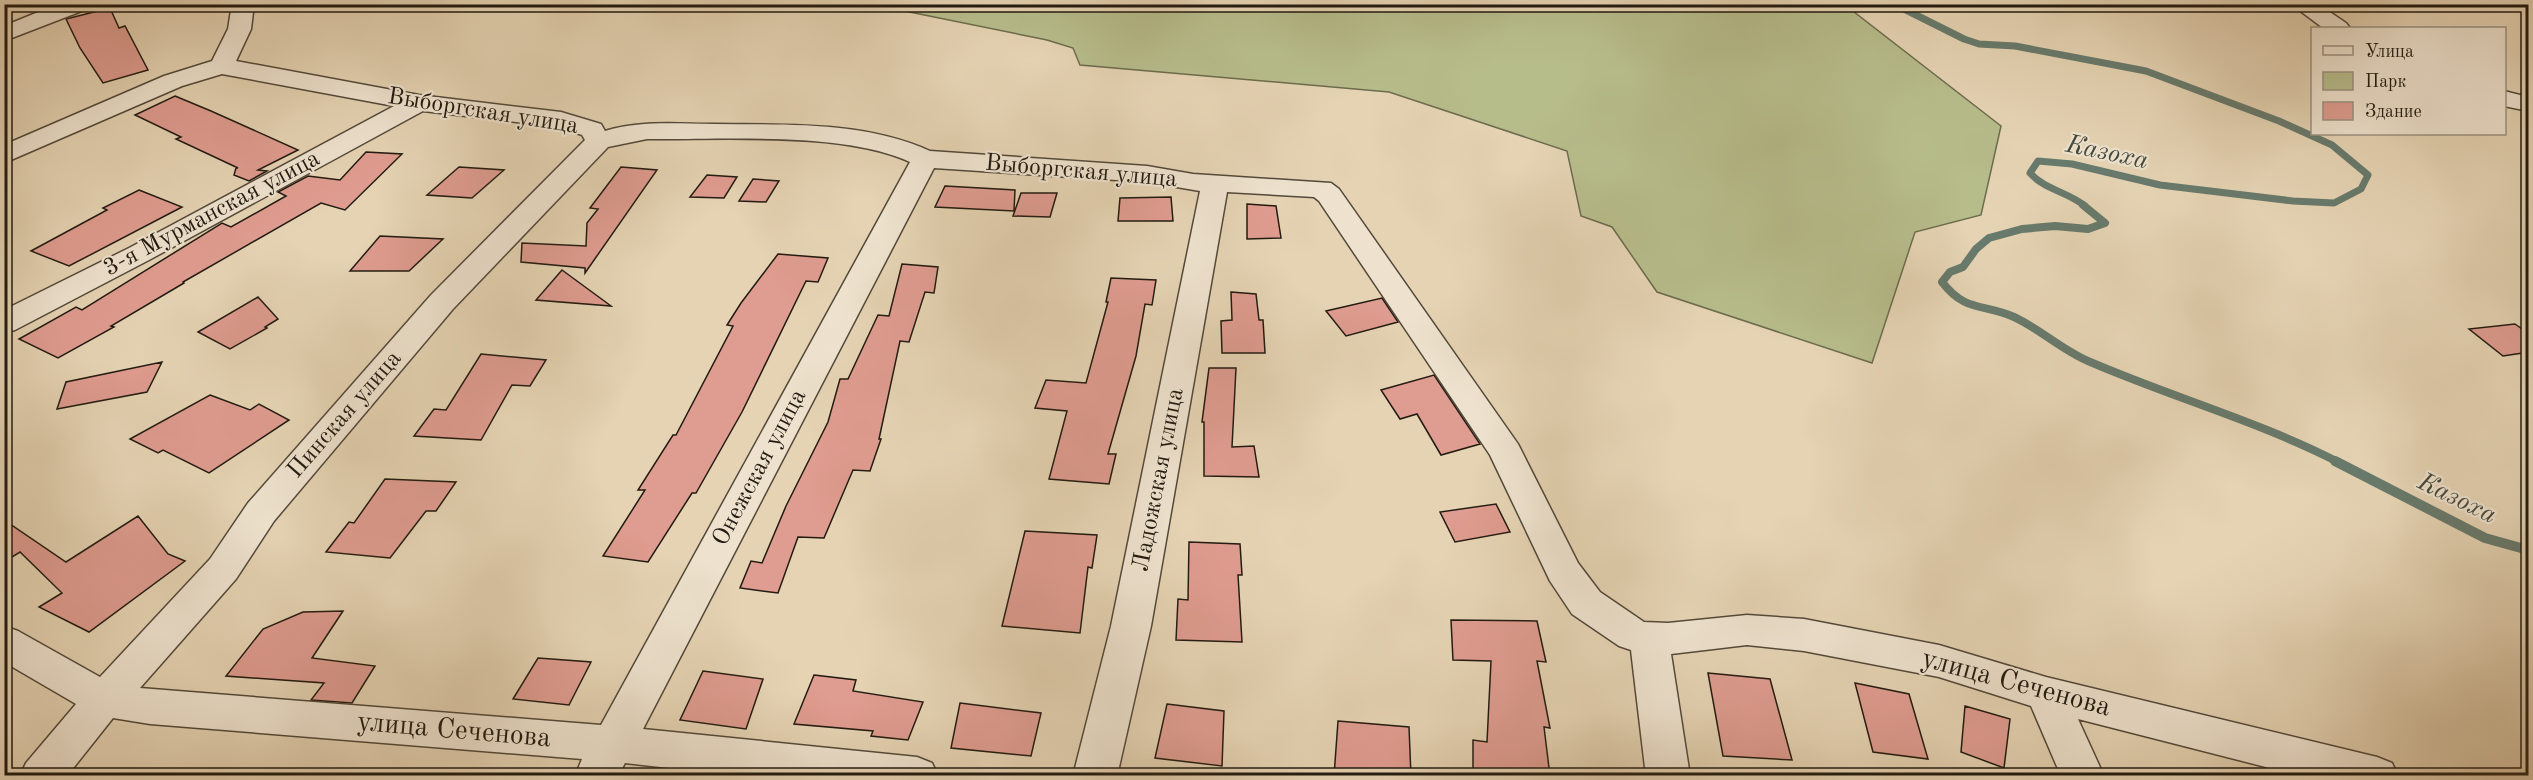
<svg xmlns="http://www.w3.org/2000/svg" width="2533" height="780" font-family="'Old Standard TT',serif">
<style>
.green{fill:#b7bc8b;stroke:#6c6c4e;stroke-width:1.5}
.lines{fill:none;stroke-linecap:round;stroke-linejoin:round}
.stream-far2{stroke:#687a6c;stroke-width:7}
.stream-far1{stroke:#687a6c;stroke-width:8}
.stream{stroke:#687a6c;stroke-width:10}
.building{fill:#df9c90;stroke:#221b11;stroke-width:1.5}
.minor-casing{stroke:#53493a;stroke-width:3}
.minor{fill:#eee2ce;fill-rule:evenodd}
.labels{text-anchor:middle;dominant-baseline:central;stroke-width:4.5;stroke-linejoin:round;paint-order:stroke}
.street-label{font-size:24px;fill:#221b11;stroke:#eee2ce}
.water-label{font-size:26px;font-style:italic;fill:#454a3e;stroke:#eee2ce}
.near-street-label{font-size:28px;fill:#221b11;stroke:#eee2ce}
</style>
<rect width="100%" height="100%" fill="#e5d3b3"/>
<filter id="stains"><feTurbulence type="fractalNoise" baseFrequency=".00333" numOctaves="4"/><feColorMatrix values="0 0 0 0 .2 0 0 0 0 .09 0 0 0 0 .02 0 0 0 .5 -.17"/></filter>
<radialGradient id="worn" r=".72"><stop offset=".6" stop-color="#630" stop-opacity="0"/><stop offset="1" stop-color="#630" stop-opacity=".3"/></radialGradient>
<!-- green -->
<path class="green" d="M 875,5 L 1845,5 L 2001,126 L 1981,215 L 1915,232 L 1872,363 L 1657,292 L 1612,227 L 1581,216 L 1567,151 L 1389,92 L 1080,65 L 1073,48 L 1047,40 Z"/>
<g class="lines">
<!-- stream-far2 -->
<path class="stream-far2" d="M 1894,4 L 1964,39 L 1979,44 L 2015,46 L 2146,71 L 2279,121 L 2332,145 L 2368,175 L 2361,189 L 2334,203 L 2293,201 L 2160,185 L 2072,164 L 2038,161 L 2030,173 C 2045,190 2068,192 2085,206"/>
<!-- stream-far1 -->
<path class="stream-far1" d="M 2083,205 L 2105,223 L 2088,229 L 2055,226 L 2022,229 L 1989,238 L 1976,249 L 1963,267 L 1950,272 L 1942,282 C 1966,313 1983,303 2014,317 C 2040,329 2062,350 2088,361 C 2171,397 2258,421 2338,462"/>
<!-- stream -->
<path class="stream" d="M 2335,461 L 2485,538 L 2528,550"/>
</g>
<!-- building -->
<path class="building" d="M 110,8 L 119,28 L 125,26 L 148,70 L 103,83 L 80,48 L 66,19 Z
M 175,96 L 211,111 L 298,150 L 258,170 L 267,171 L 249,181 L 234,175 L 236,168 L 238,168 L 176,139 L 181,137 L 135,115 Z
M 366,152 L 402,154 L 345,210 L 321,203 L 183,282 L 184,283 L 111,326 L 114,327 L 58,358 L 19,339 L 76,307 L 82,310 L 222,223 L 231,227 L 286,196 L 278,192 L 308,176 L 340,180 Z
M 459,167 L 504,170 L 472,198 L 427,195 Z
M 621,167 L 657,170 L 585,273 L 585,268 L 521,262 L 522,243 L 586,246 L 587,223 L 598,209 L 590,208 Z
M 707,175 L 737,177 L 724,198 L 690,197 Z
M 753,179 L 779,181 L 766,202 L 739,201 Z
M 945,186 L 1015,190 L 1014,211 L 935,207 Z
M 139,190 L 182,207 L 69,266 L 31,251 L 107,210 L 103,208 Z
M 1021,193 L 1057,193 L 1050,217 L 1013,216 Z
M 1171,197 L 1173,221 L 1118,221 L 1120,198 Z
M 1247,204 L 1276,206 L 1281,238 L 1247,239 Z
M 380,236 L 443,239 L 409,271 L 350,271 Z
M 778,254 L 828,258 L 818,282 L 806,281 L 742,412 L 696,493 L 692,493 L 648,562 L 603,556 L 645,490 L 638,490 L 673,435 L 676,435 L 733,326 L 727,325 L 741,303 Z
M 902,264 L 938,267 L 934,293 L 925,292 L 909,342 L 900,341 L 879,439 L 881,439 L 870,471 L 853,470 L 824,538 L 798,537 L 778,593 L 740,588 L 751,561 L 762,563 L 786,506 L 828,422 L 840,379 L 848,379 L 878,315 L 889,316 Z
M 562,270 L 611,306 L 536,300 Z
M 1111,278 L 1156,280 L 1152,305 L 1145,304 L 1136,356 L 1108,454 L 1116,454 L 1109,484 L 1049,479 L 1067,411 L 1035,408 L 1046,380 L 1086,383 L 1108,302 L 1106,302 Z
M 1231,292 L 1256,294 L 1259,320 L 1263,320 L 1265,353 L 1222,353 L 1221,321 L 1232,320 Z
M 258,297 L 278,319 L 265,327 L 267,328 L 230,349 L 198,332 Z
M 1382,298 L 1398,322 L 1346,336 L 1326,311 Z
M 2515,324 L 2529,334 L 2529,352 L 2503,356 L 2469,329 Z
M 481,354 L 546,360 L 530,386 L 512,385 L 481,440 L 414,436 L 434,409 L 446,410 Z
M 162,362 L 147,392 L 57,409 L 66,382 Z
M 1209,368 L 1236,368 L 1232,447 L 1254,446 L 1259,477 L 1204,476 L 1204,422 L 1202,422 Z
M 1434,375 L 1480,444 L 1441,455 L 1417,414 L 1400,419 L 1381,390 Z
M 210,395 L 250,410 L 259,404 L 289,420 L 209,473 L 163,450 L 158,453 L 130,439 Z
M 385,479 L 456,482 L 436,511 L 426,511 L 390,558 L 326,552 L 349,522 L 354,523 Z
M 1496,504 L 1510,532 L 1455,542 L 1440,512 Z
M 138,516 L 168,554 L 185,561 L 89,632 L 39,607 L 62,593 L 20,552 L 4,562 L 4,520 L 66,562 Z
M 1025,531 L 1097,535 L 1092,568 L 1088,567 L 1080,633 L 1002,626 Z
M 1189,542 L 1240,544 L 1242,575 L 1238,575 L 1242,642 L 1176,640 L 1178,599 L 1188,600 Z
M 343,611 L 312,658 L 375,666 L 352,703 L 311,700 L 324,683 L 226,676 L 263,629 L 303,612 Z
M 1451,620 L 1537,621 L 1546,662 L 1537,661 L 1550,728 L 1544,727 L 1550,776 L 1473,776 L 1473,740 L 1487,742 L 1491,661 L 1453,660 Z
M 538,658 L 591,662 L 569,705 L 513,699 Z
M 703,671 L 763,679 L 746,729 L 680,720 Z
M 1708,673 L 1770,679 L 1792,760 L 1723,756 Z
M 814,675 L 856,680 L 853,691 L 923,702 L 908,740 L 871,736 L 873,731 L 794,724 Z
M 1855,683 L 1909,694 L 1928,759 L 1873,752 Z
M 960,703 L 1041,713 L 1031,756 L 951,748 Z
M 1167,704 L 1224,711 L 1222,766 L 1155,758 Z
M 1965,706 L 2010,719 L 2004,768 L 1961,752 Z
M 1338,721 L 1409,727 L 1411,776 L 1334,776 Z"/>
<g class="lines">
<defs>
<path id="minor" d="M 58,4 L 90,4 L 87,9 L 4,41 L 4,26 Z
M 232,4 L 254,4 L 251,29 L 236,61 L 419,95 L 561,112 L 601,124 L 605,131 C 641,120 678,124 714,124 C 786,125 864,121 930,151 L 1147,166 L 1193,174 L 1331,183 L 1339,189 L 1518,444 L 1578,563 L 1600,592 L 1644,622 L 1668,623 L 1747,615 L 1804,619 L 1939,645 L 2046,677 L 2377,757 L 2392,763 L 2398,776 L 2301,776 L 2078,719 L 2104,776 L 2061,776 L 2031,706 L 1939,677 L 1804,651 L 1747,645 L 1671,654 L 1690,776 L 1646,776 L 1631,650 L 1619,646 L 1572,614 L 1550,581 L 1490,455 L 1319,201 L 1314,197 L 1227,192 L 1151,626 L 1117,776 L 1073,776 L 1111,626 L 1200,191 L 1147,182 L 934,168 L 643,729 L 917,757 L 932,763 L 938,776 L 739,776 L 625,763 L 618,776 L 575,776 L 582,759 L 150,724 L 113,718 L 67,776 L 20,776 L 26,763 L 76,704 L 4,662 L 4,626 L 18,631 L 100,677 L 210,559 L 248,503 L 431,295 L 585,140 L 582,135 L 558,127 L 423,111 L 149,260 L 15,330 L 4,333 L 4,310 L 129,248 L 394,106 L 222,74 L 182,86 L 4,163 L 4,145 L 164,76 L 212,61 L 228,29 ZM 647,139 C 722,140 843,131 910,162 L 601,725 L 140,688 L 236,579 L 274,521 L 453,309 L 608,147 Z
M 2291,4 L 2318,4 L 2346,23 L 2350,28 L 2323,28 Z
M 2504,91 L 2528,97 L 2528,111 L 2504,106 Z"/>
</defs>
<!-- minor casing -->
<use href="#minor" class="minor-casing"/>
<!-- minor -->
<use href="#minor" class="minor"/>
</g>
<g class="labels">
<!-- street labels -->
<g class="street-label">
<text transform="translate(483 112) rotate(9)">Выборгская улица</text>
<text transform="translate(1081 172) rotate(5)">Выборгская улица</text>
<text transform="translate(212 214) rotate(-28)">3-я Мурманская улица</text>
<text transform="translate(345 415) rotate(-49)">Пинская улица</text>
<text transform="translate(760 468) rotate(-62)">Онежская улица</text>
<text transform="translate(1159 480) rotate(-79)">Ладожская улица</text>
</g>
<!-- water labels -->
<g class="water-label">
<text transform="translate(2107 153) rotate(12)">Казоха</text>
<text transform="translate(2457 499) rotate(26)">Казоха</text>
</g>
<!-- near-street labels -->
<g class="near-street-label">
<text transform="translate(2016 684) rotate(15)">улица Сеченова</text>
<text transform="translate(454 731) rotate(5)">улица Сеченова</text>
</g>
</g>
<!-- margin -->
<rect width="2533" height="780" fill="none" stroke="#e5d3b3" stroke-width="24"/>
<rect x="6" y="6" width="2521" height="768" fill="none" stroke="#221b11" stroke-width="3"/>
<rect x="12" y="12" width="2509" height="756" fill="none" stroke="#221b11" stroke-width="1.5"/>
<!-- legend -->
<rect x="2311" y="27" width="195" height="108" fill="#eee2ce" stroke="#9c9282" stroke-width="1.5"/>
<rect x="2323" y="46" width="30" height="9" fill="#eee2ce" stroke="#9c9282" stroke-width="1.5"/>
<text x="2365" y="57" font-size="18" fill="#221b11">Улица</text>
<rect x="2323" y="72" width="30" height="18" fill="#b7bc8b" stroke="#9c9282" stroke-width="1.5"/>
<text x="2365" y="87" font-size="18" fill="#221b11">Парк</text>
<rect x="2323" y="102" width="30" height="18" fill="#df9c90" stroke="#9c9282" stroke-width="1.5"/>
<text x="2365" y="117" font-size="18" fill="#221b11">Здание</text>
<rect width="100%" height="100%" filter="url(#stains)"/>
<rect width="100%" height="100%" fill="url(#worn)"/>
</svg>
